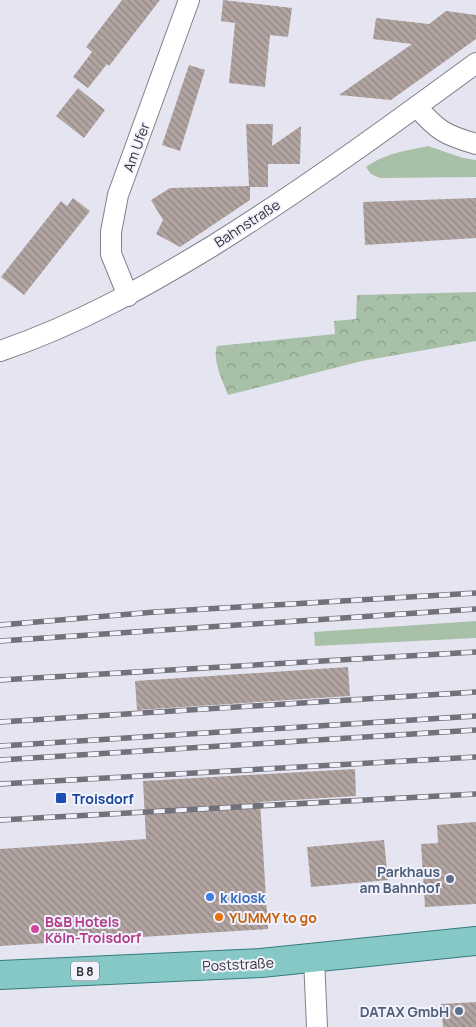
<svg xmlns="http://www.w3.org/2000/svg" width="476" height="1027" font-family="Manrope,sans-serif">
<style>
.green{fill:#a9c0a8}
.forest{fill:url(#forest-crowns)}
.building{fill:url(#building-back-hatch)}
.lines{fill:none;stroke-linecap:round;stroke-linejoin:round}
.street-casing{stroke:#80818b;stroke-width:22}
.primary-casing{stroke:#347b7a;stroke-width:30}
.street{stroke:#fff;stroke-width:20}
.primary{stroke:#86c8c5;stroke-width:28}
.rail-casing{stroke:#717179;stroke-width:5.5}
.rail{stroke:#f2f2fe;stroke-width:4;stroke-dasharray:11;stroke-linecap:butt}
.transit-dot{fill:#1a4fb4;stroke:#f2f2fe;stroke-width:2}
.service-dot{fill:#5c6f8a;stroke:#f2f2fe;stroke-width:2}
.shop-dot{fill:#3f7fe0;stroke:#f2f2fe;stroke-width:2}
.food-dot{fill:#e8710a;stroke:#f2f2fe;stroke-width:2}
.hotel-dot{fill:#d1479c;stroke:#f2f2fe;stroke-width:2}
.labels{text-anchor:middle;dominant-baseline:central;stroke-width:4;stroke-linejoin:round;paint-order:stroke}
.shield{fill:#f2f2fe;stroke:#6b6b72;stroke-width:1}
.shield-label{font-size:12px;font-weight:bold;fill:#313136}
.street-label{font-size:14px;fill:#313136;stroke:#f2f2fe}
.transit-label{font-size:14px;font-weight:bold;fill:#164399;stroke:#f2f2fe;text-anchor:start}
.service-label{font-size:14px;font-weight:bold;fill:#4e5e75;stroke:#f2f2fe;text-anchor:end}
.shop-label{font-size:14px;font-weight:bold;fill:#366cbe;stroke:#f2f2fe;text-anchor:start}
.food-label{font-size:14px;font-weight:bold;fill:#c56008;stroke:#f2f2fe;text-anchor:start}
.hotel-label{font-size:14px;font-weight:bold;fill:#b23c85;stroke:#f2f2fe;text-anchor:start}
</style>
<defs>
<pattern id="forest-crowns" width="20" height="18" patternUnits="userSpaceOnUse" patternTransform="scale(1.25)"><rect width="20" height="18" fill="#a9c0a8"/><path d="M2 6a3 3 0 1 1 6 0M12 15a3 3 0 1 1 6 0" fill="none" stroke="#8a9d8a"/></pattern>
<pattern id="building-back-hatch" width="6" height="6" patternUnits="userSpaceOnUse" patternTransform="scale(1.25)"><rect width="6" height="6" fill="#b1a4a1"/><path d="M-1 5l2 2M0 0l6 6M5-1l2 2" fill="none" stroke="#918684"/></pattern>
</defs>
<rect width="100%" height="100%" fill="#e5e5f1"/>
<!-- green -->
<path class="green" d="M 428,146 L 463,158 L 476,160 L 476,177 L 380,178 L 371,174 L 366,167 C 386,153 405,151 428,146 Z
M 476,621 L 476,638 L 315,646 L 314,632 Z"/>
<!-- forest -->
<path class="forest" d="M 476,292 L 476,341 L 362,361 L 228,395 C 223,382 212,360 217,346 L 335,334 L 334,321 L 356,319 L 357,295 Z"/>
<!-- building -->
<path class="building" d="M 122,0 L 160,0 L 109,66 L 107,64 L 88,88 L 73,77 L 92,52 L 86,47 Z
M 223,0 L 292,8 L 288,37 L 270,35 L 265,87 L 229,83 L 235,23 L 221,21 Z
M 446,11 L 476,15 L 476,39 L 391,100 L 339,95 L 412,44 L 373,39 L 376,18 L 429,24 Z
M 189,65 L 205,70 L 180,151 L 162,145 Z
M 78,88 L 105,110 L 84,138 L 56,116 Z
M 246,124 L 273,124 L 272,146 L 301,126 L 300,164 L 268,164 L 268,187 L 250,187 L 250,200 L 180,247 L 156,234 L 163,220 L 151,200 L 170,188 L 249,186 Z
M 73,198 L 90,211 L 24,295 L 1,277 L 61,201 L 67,206 Z
M 476,198 L 476,238 L 365,245 L 363,202 Z
M 348,667 L 350,696 L 137,710 L 135,681 Z
M 355,769 L 356,796 L 260,802 L 268,929 L 0,946 L 0,849 L 146,839 L 143,781 Z
M 476,822 L 476,904 L 425,907 L 421,844 L 438,843 L 437,825 Z
M 384,840 L 388,880 L 311,887 L 307,847 Z
M 476,1002 L 476,1027 L 443,1027 L 441,1004 Z"/>
<g class="lines">
<defs>
<path id="street" d="M 417,107 C 438,131 445,135 476,144
M 128,296 L 111,254 L 111,232 L 118,195 L 189,0
M 0,351 C 77,325 145,287 214,245 C 304,189 390,126 476,63
M 314,958 L 317,1027"/>
<path id="primary" d="M 0,975 L 261,963 L 476,941"/>
</defs>
<!-- street casing -->
<use href="#street" class="street-casing"/>
<!-- primary casing -->
<use href="#primary" class="primary-casing"/>
<!-- street -->
<use href="#street" class="street"/>
<!-- primary -->
<use href="#primary" class="primary"/>
<defs>
<path id="rail" d="M 0,625 L 155,612 L 476,593
M 0,641 L 476,609
M 0,680 L 476,652
M 0,722 L 476,692
M 0,746 L 476,716
M 0,760 L 476,730
M 0,784 L 476,757
M 0,820 L 476,794"/>
</defs>
<!-- rail casing -->
<use href="#rail" class="rail-casing"/>
<!-- rail -->
<use href="#rail" class="rail"/>
</g>
<!-- markers -->
<rect class="transit-dot" x="55" y="792" width="12" height="12" rx="2.5"/>
<g class="service-dot">
<circle cx="450" cy="879" r="5"/>
<circle cx="459" cy="1011" r="5"/>
</g>
<circle class="shop-dot" cx="210" cy="897" r="5"/>
<circle class="food-dot" cx="219" cy="917" r="5"/>
<circle class="hotel-dot" cx="35" cy="929" r="5"/>
<g class="labels">
<!-- shield labels -->
<rect class="shield" x="71" y="961.5" width="28" height="19" rx="4"/>
<g class="shield-label">
<text x="85" y="971">B 8</text>
</g>
<!-- street labels -->
<g class="street-label">
<text transform="translate(136 147) rotate(-70)">Am Ufer</text>
<text transform="translate(247 223) rotate(-33)">Bahnstraße</text>
<text transform="translate(238 964) rotate(-3)">Poststraße</text>
</g>
<!-- transit labels -->
<g class="transit-label">
<text x="72" y="798">Troisdorf</text>
</g>
<!-- service labels -->
<g class="service-label">
<text x="440" y="871">Parkhaus<tspan x="440" dy="16">am Bahnhof</tspan></text>
<text x="449" y="1011">DATAX GmbH</text>
</g>
<!-- shop labels -->
<g class="shop-label">
<text x="220" y="897">k kiosk</text>
</g>
<!-- food labels -->
<g class="food-label">
<text x="229" y="917">YUMMY to go</text>
</g>
<!-- hotel labels -->
<g class="hotel-label">
<text x="45" y="921">B&amp;B Hotels<tspan x="45" dy="16">Köln-Troisdorf</tspan></text>
</g>
</g>
</svg>
